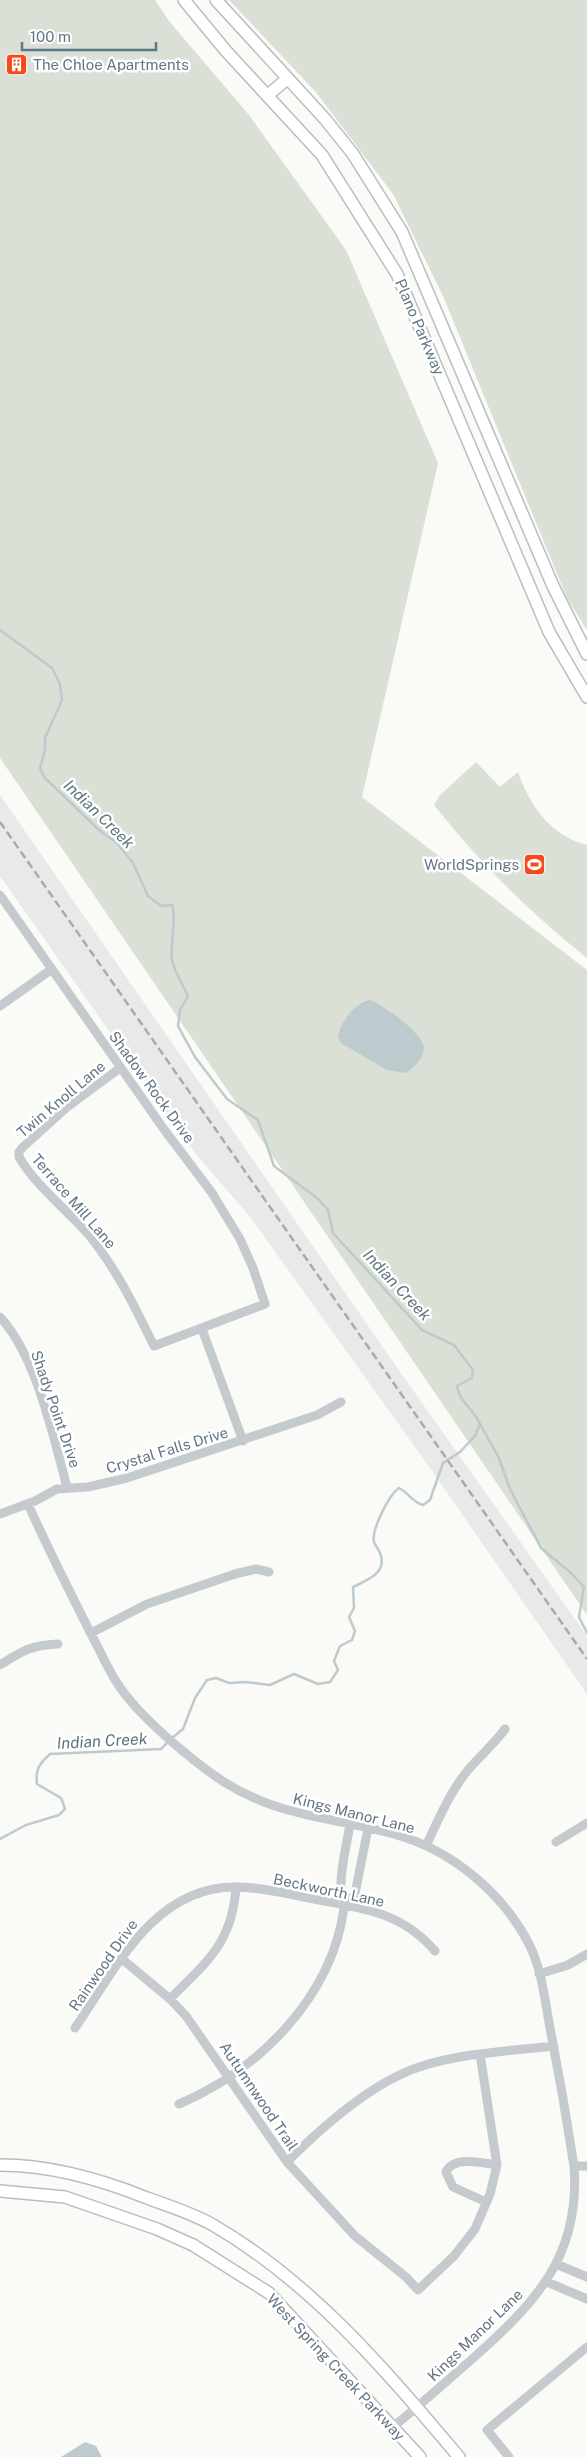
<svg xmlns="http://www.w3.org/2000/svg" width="587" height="2457" font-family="'Public Sans',sans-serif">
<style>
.built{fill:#e8e9e8}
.green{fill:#dae0d6}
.water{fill:#bdcace}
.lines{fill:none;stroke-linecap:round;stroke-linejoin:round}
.stream{stroke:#bdcace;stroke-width:2.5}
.secondary-casing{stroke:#b7bec3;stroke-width:14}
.street{stroke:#c5cace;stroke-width:9}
.secondary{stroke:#fff;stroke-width:11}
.rail{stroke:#a3acb2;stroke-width:2.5;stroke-dasharray:8 4;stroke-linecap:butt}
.labels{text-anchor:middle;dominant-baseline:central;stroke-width:5;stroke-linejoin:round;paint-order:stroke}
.poi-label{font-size:15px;fill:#627786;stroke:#fff;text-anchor:start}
.street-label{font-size:15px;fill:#627786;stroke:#fff}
.water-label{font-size:16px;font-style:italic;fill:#5d767e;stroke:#fff}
</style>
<rect width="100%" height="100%" fill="#fafaf7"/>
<!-- built -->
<path class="built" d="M 0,795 L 398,1369 L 587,1636 L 587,1694 L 430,1468 L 251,1218 L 195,1153 L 0,876 Z"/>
<!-- green -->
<path class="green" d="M 0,0 L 155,0 L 169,21 L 249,115 L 346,250 L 438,463 L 362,797 L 587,970 L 587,1615 L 0,758 Z
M 229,0 L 587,0 L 587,630 L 567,598 L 443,296 L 393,194 L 315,91 Z
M 476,762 L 500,787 L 518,772 C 530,806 550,835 587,845 L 587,958 C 526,909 482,865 434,805 L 439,796 Z"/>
<!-- water -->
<path class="water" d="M 370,1000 C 383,1005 425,1034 424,1049 C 423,1059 413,1068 406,1073 L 387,1070 L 341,1043 L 338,1037 C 340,1022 356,1002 370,1000 Z
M 85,2442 L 96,2446 L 102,2457 L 61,2457 Z"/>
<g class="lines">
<!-- stream -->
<path class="stream" d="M 0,630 L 52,668 L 60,684 L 62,700 L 45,738 L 45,750 L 40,768 L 44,777 L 100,831 L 117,843 L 133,863 L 148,896 L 161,906 L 172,905 C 177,918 170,942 172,960 C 174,971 183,985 188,996 L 180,1010 L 178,1026 L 195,1057 L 227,1099 L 258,1120 L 274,1166 L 317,1198 L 328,1210 L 333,1233 L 422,1330 L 454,1345 L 473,1370 L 472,1378 L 457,1386 C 459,1402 474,1409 480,1424 L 475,1436 L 460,1452 L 443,1463 L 430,1500 L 423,1505 C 412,1502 409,1493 399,1488 C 389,1495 371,1530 374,1542 C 376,1547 380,1551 381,1556 C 386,1574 365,1581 353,1587 L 354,1608 L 349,1617 L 355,1631 L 352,1640 L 340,1646 L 334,1661 L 338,1670 L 330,1682 L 318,1684 L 294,1674 L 270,1685 L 246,1682 L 229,1683 L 216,1678 L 207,1680 L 195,1698 L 183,1729 L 172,1738
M 480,1424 L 499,1458 L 510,1489 L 541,1548 L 571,1573 L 584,1587 L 579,1617 L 587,1633
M 0,1839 L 26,1825 L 59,1815 L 65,1809 L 61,1798 L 37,1784 C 35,1770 39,1764 50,1754 L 161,1749 L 168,1742"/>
<defs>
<path id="secondary" d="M 184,0 L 226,51 L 322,155 L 397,274 L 549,632 L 587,697
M 216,0 L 325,119 L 353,154 L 402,232 L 553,586 L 587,654
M 268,95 L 287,79
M 0,2165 C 51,2165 100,2179 147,2198 C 169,2206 192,2213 213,2225 C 313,2283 386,2371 459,2457
M 0,2191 L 65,2197 L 157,2229 L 193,2245 L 269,2293 L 420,2457"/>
</defs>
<!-- secondary casing -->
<use href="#secondary" class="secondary-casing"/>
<!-- street -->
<path class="street" d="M 0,895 L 163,1128 L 212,1193 L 240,1239 L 253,1268 L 265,1304 L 154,1346 C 135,1307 116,1268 88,1234 C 66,1209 36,1186 19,1157 L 19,1152 L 23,1147 L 66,1108 L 120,1068
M 0,1006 L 52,969
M 0,1317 C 36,1355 53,1436 67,1487
M 202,1329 L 243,1441
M 28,1504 C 47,1547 68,1588 89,1630 C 102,1654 111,1678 129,1699 C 150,1725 195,1763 224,1782 C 281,1818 335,1817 397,1835 C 453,1851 504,1894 530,1946 C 542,1971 545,2001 550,2028 C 559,2074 567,2120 574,2166 C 581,2257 534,2304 471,2360 C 446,2382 420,2405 393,2427
M 0,1514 L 35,1501 L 57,1489 L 88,1487 L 127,1478 L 317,1415 L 341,1402
M 91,1633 L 147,1604 L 235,1574 L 256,1569 L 269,1572
M 0,1665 C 22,1651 31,1645 58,1644
M 556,1842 L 587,1823
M 426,1846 C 438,1820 450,1792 468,1770 C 480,1756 494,1744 505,1729
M 345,1905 L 355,1894 L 368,1828
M 122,1959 L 170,1999 L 186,2016 L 287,2162 L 355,2236 L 406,2277 L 418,2290 L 454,2256 L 475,2229 L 490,2194 L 497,2165 L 480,2054
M 539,1974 L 568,1965 L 587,1954
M 170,1999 C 207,1961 232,1944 236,1887
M 75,2028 C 115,1970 153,1887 235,1887 C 264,1887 295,1896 324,1901 C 369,1909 404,1915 435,1951
M 179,2104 C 259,2070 332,1997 344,1908 C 345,1901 341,1895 341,1889 C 340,1868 347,1845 350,1824
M 287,2162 C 322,2127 371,2083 419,2067 C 462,2053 509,2051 554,2046
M 574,2166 L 587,2166
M 486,2202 L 453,2187 L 446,2172 C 454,2155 482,2163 497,2165
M 556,2264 L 587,2277
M 547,2282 L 587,2299
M 509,2457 L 487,2430 L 587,2347"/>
<!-- secondary -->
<use href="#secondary" class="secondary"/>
<!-- rail -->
<path class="rail" d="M 0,822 L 587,1659"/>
</g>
<!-- icons -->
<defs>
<symbol id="building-square" viewBox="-11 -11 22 22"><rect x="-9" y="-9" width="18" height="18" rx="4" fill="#f64a1c" stroke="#fff"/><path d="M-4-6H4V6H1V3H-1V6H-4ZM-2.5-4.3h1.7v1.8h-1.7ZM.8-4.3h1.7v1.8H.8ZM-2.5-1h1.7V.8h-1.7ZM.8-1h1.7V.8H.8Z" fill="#fff"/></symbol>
<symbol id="stadium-square" viewBox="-11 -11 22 22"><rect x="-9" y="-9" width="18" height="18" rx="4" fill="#f64a1c" stroke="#fff"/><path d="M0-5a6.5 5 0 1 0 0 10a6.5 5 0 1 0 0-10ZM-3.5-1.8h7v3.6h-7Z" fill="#fff"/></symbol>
</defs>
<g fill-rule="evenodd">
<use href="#building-square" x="4" y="52" width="25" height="25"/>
<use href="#stadium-square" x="522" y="852" width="25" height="25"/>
</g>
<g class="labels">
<!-- poi labels -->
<g class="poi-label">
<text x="33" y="64">The Chloe Apartments</text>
<text x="519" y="864" text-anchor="end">WorldSprings</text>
</g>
<!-- street labels -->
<g class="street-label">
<text transform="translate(420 327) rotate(67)">Plano Parkway</text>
<text transform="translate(152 1087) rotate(54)">Shadow Rock Drive</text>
<text transform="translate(61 1099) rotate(-40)">Twin Knoll Lane</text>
<text transform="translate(74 1201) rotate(49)">Terrace Mill Lane</text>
<text transform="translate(56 1409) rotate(71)">Shady Point Drive</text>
<text transform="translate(167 1450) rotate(-17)">Crystal Falls Drive</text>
<text transform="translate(354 1813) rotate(14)">Kings Manor Lane</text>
<text transform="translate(329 1890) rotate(12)">Beckworth Lane</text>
<text transform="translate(103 1965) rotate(-55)">Rainwood Drive</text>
<text transform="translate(259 2096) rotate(56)">Autumnwood Trail</text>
<text transform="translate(475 2335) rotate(-44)">Kings Manor Lane</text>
<text transform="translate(336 2367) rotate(47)">West Spring Creek Parkway</text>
</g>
<!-- water labels -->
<g class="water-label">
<text transform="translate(99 814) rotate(44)">Indian Creek</text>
<text transform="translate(397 1285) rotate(47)">Indian Creek</text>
<text transform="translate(102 1741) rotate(-3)">Indian Creek</text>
</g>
</g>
<!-- scale -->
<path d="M22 42v8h134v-8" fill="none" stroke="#627786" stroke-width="2.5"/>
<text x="30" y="42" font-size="15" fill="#627786" stroke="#ffffff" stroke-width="4" paint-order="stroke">100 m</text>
</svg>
